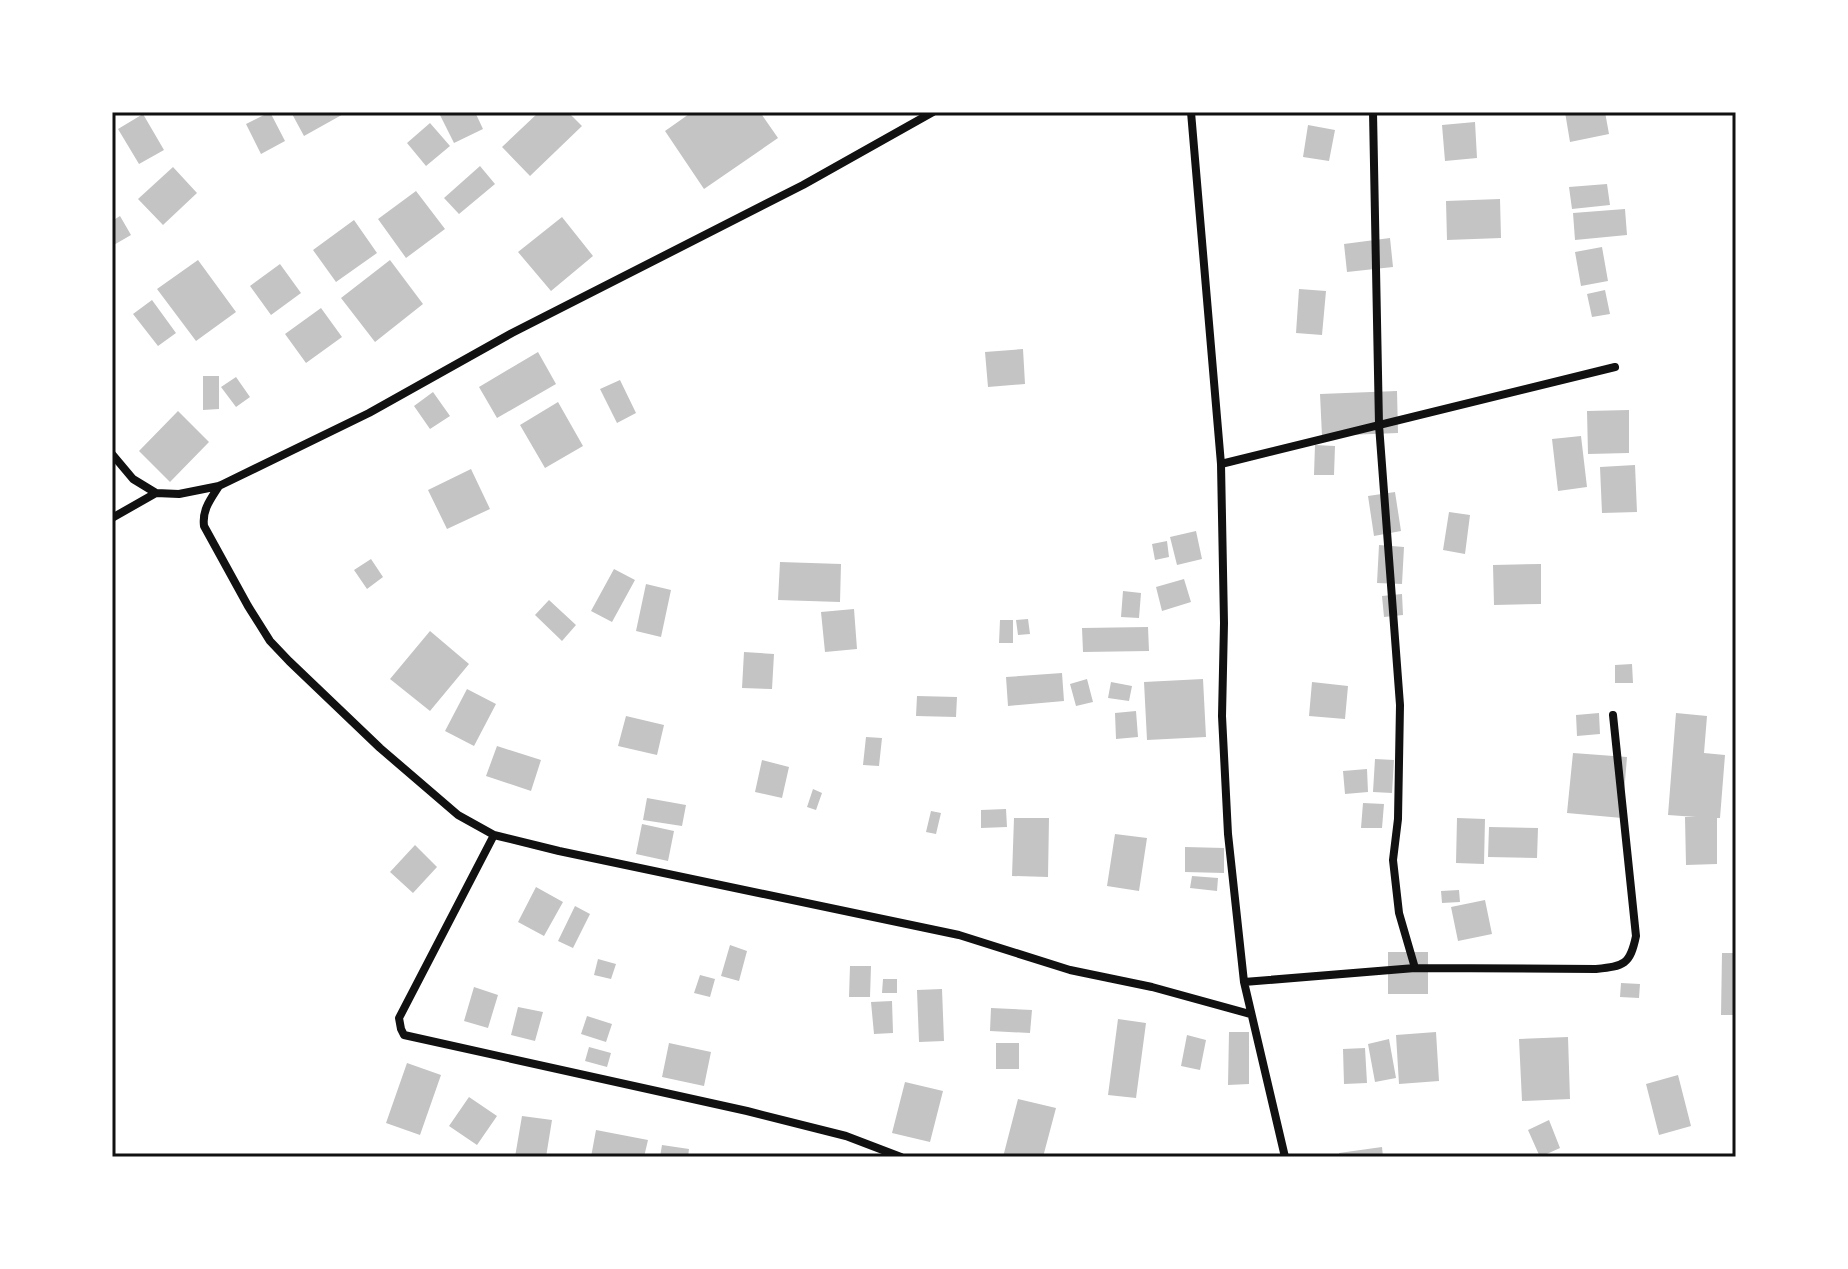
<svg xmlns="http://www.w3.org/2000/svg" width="1848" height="1269" font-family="'Nunito Sans',sans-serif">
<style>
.building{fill:#c4c4c4}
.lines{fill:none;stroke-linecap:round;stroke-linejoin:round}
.minor{stroke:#111;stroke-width:8}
.neatline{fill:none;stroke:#111;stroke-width:3}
</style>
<rect width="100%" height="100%" fill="#fff"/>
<!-- building -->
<path class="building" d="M 270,112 L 285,141 L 261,154 L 246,124 Z
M 291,112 L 347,112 L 304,136 Z
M 445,112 L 475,112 L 483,129 L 454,143 L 440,115 Z
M 539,112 L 568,112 L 582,126 L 530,176 L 502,147 Z
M 692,112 L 760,112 L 778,138 L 704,189 L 665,131 Z
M 1565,112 L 1605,112 L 1609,134 L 1570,142 Z
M 143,114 L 164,150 L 139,164 L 118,129 Z
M 1475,122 L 1477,158 L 1445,161 L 1442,125 Z
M 430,123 L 450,146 L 426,166 L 407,143 Z
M 1308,125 L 1335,130 L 1329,161 L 1303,157 Z
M 480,166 L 495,184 L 459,214 L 444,198 Z
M 173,167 L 197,193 L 163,225 L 138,199 Z
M 1607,184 L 1610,205 L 1572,209 L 1569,187 Z
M 416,191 L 445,229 L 406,258 L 378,219 Z
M 1500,199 L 1501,238 L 1447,240 L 1446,201 Z
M 1625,209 L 1627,235 L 1575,240 L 1573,213 Z
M 120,216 L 131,235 L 112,246 L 112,221 Z
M 562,217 L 593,256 L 551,291 L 518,252 Z
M 354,220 L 377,253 L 336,282 L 313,250 Z
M 1390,238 L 1393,267 L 1347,272 L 1344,244 Z
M 1602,247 L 1608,281 L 1581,286 L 1575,252 Z
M 198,260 L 236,312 L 196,341 L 157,289 Z
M 390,260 L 423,304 L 375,342 L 341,298 Z
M 280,264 L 301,293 L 271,315 L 250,286 Z
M 1299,289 L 1326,291 L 1322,335 L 1296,333 Z
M 1605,290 L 1610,314 L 1592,317 L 1587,294 Z
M 152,300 L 176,333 L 158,346 L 133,314 Z
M 321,308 L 342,337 L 306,363 L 285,334 Z
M 1023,349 L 1025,384 L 988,387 L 985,352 Z
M 538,352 L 556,384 L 497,418 L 479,387 Z
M 203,376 L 219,376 L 219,409 L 203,410 Z
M 236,377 L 250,397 L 236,407 L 221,387 Z
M 620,380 L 636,413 L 617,423 L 600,389 Z
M 1397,391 L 1398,433 L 1322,436 L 1320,394 Z
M 433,392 L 450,416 L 430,429 L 414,406 Z
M 558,402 L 583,446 L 545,468 L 520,425 Z
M 1629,410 L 1629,453 L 1588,454 L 1587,411 Z
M 178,411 L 209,442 L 170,482 L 139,451 Z
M 1581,436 L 1587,487 L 1558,491 L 1552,439 Z
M 1315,445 L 1335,446 L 1334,475 L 1314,475 Z
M 1635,465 L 1637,512 L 1602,513 L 1600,467 Z
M 471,469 L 490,509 L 447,529 L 428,490 Z
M 1395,492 L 1401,531 L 1374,536 L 1368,496 Z
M 1449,512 L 1470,515 L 1465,554 L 1443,550 Z
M 1196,531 L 1202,559 L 1177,565 L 1170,537 Z
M 1167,541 L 1169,557 L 1155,560 L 1152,544 Z
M 1379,545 L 1404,547 L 1402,584 L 1377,583 Z
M 371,559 L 383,577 L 367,589 L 354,570 Z
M 780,562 L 841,564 L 840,602 L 778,600 Z
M 1541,564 L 1541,604 L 1494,605 L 1493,565 Z
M 614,569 L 635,580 L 612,622 L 591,611 Z
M 1184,579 L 1191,602 L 1162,611 L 1156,587 Z
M 646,584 L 671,590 L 661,637 L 636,631 Z
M 1123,591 L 1141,593 L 1139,618 L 1121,617 Z
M 1402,594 L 1403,615 L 1384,617 L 1382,596 Z
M 549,600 L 576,625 L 562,641 L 535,615 Z
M 854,609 L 857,649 L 825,652 L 821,612 Z
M 1028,619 L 1030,634 L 1018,635 L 1016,620 Z
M 1000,620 L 1013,620 L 1013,643 L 999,643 Z
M 1148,627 L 1149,651 L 1083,652 L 1082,628 Z
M 430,631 L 469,664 L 430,711 L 390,679 Z
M 744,652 L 774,654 L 772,689 L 742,688 Z
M 1632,664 L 1633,683 L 1615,683 L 1615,665 Z
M 1062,673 L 1064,701 L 1008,706 L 1006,677 Z
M 1087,679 L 1093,702 L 1076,706 L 1070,684 Z
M 1203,679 L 1206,737 L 1147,740 L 1144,682 Z
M 1111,682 L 1132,686 L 1129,701 L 1108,698 Z
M 1312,682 L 1348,686 L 1345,719 L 1309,716 Z
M 467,689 L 496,704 L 474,746 L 445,731 Z
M 917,696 L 957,697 L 956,717 L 916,716 Z
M 1136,711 L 1138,737 L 1116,739 L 1115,713 Z
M 1599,713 L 1600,734 L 1577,736 L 1576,715 Z
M 1676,713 L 1707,716 L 1704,753 L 1725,755 L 1720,818 L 1717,818 L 1717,864 L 1686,865 L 1685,817 L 1696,817 L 1668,815 Z
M 626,716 L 664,725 L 657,755 L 618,746 Z
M 866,737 L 882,738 L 879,766 L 863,765 Z
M 497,746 L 541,760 L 531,791 L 486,776 Z
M 1573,753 L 1627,757 L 1622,818 L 1567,813 Z
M 1375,759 L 1394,760 L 1392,793 L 1373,792 Z
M 762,760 L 789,767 L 782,798 L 755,792 Z
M 1367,769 L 1368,792 L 1345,794 L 1343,771 Z
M 813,789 L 822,793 L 816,810 L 807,807 Z
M 647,798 L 686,805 L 682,826 L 643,820 Z
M 1363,803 L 1384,804 L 1382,828 L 1361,828 Z
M 1006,809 L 1007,827 L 981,828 L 981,810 Z
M 931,811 L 941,813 L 936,834 L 926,832 Z
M 1014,818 L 1049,818 L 1048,877 L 1012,876 Z
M 1457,818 L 1485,819 L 1484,864 L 1456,863 Z
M 642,824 L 674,831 L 668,861 L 636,854 Z
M 1489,827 L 1538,828 L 1537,858 L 1488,857 Z
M 1115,834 L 1147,838 L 1139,891 L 1107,886 Z
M 415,845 L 437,867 L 413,893 L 390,872 Z
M 1185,847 L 1224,848 L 1224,873 L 1185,872 Z
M 1192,876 L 1218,878 L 1217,891 L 1190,888 Z
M 536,887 L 563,902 L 544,936 L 518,922 Z
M 1459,890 L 1460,902 L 1442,903 L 1441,891 Z
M 1485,900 L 1492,934 L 1458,941 L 1451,907 Z
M 575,906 L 590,914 L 573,948 L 558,941 Z
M 730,945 L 747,951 L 739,981 L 721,976 Z
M 1388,952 L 1428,952 L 1428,994 L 1388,994 Z
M 1722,953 L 1736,953 L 1736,1015 L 1721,1015 Z
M 598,959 L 616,964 L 611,979 L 594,975 Z
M 850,966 L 871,966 L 870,997 L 849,997 Z
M 700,975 L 715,979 L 710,997 L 694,993 Z
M 883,979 L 897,979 L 897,993 L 882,993 Z
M 1621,983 L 1640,984 L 1639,998 L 1620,997 Z
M 474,987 L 498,995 L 488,1028 L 464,1021 Z
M 942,989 L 944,1041 L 919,1042 L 917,990 Z
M 892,1001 L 893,1033 L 874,1034 L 871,1002 Z
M 518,1007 L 543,1012 L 535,1041 L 511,1035 Z
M 991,1008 L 1032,1010 L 1030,1033 L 990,1031 Z
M 587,1016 L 612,1024 L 606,1042 L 581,1034 Z
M 1118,1019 L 1146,1023 L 1136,1098 L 1108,1095 Z
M 1229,1032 L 1249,1032 L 1249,1084 L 1228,1085 Z
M 1436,1032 L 1439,1081 L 1399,1084 L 1396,1035 Z
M 1187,1035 L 1206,1040 L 1200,1070 L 1181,1066 Z
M 1568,1037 L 1570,1099 L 1522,1101 L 1519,1039 Z
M 1389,1039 L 1396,1078 L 1375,1082 L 1368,1044 Z
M 669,1043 L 711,1052 L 704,1086 L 662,1077 Z
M 996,1043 L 1019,1043 L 1019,1069 L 996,1069 Z
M 589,1047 L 611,1053 L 607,1067 L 585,1061 Z
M 1365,1048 L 1367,1083 L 1344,1084 L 1343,1049 Z
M 407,1063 L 441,1075 L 420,1135 L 386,1123 Z
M 1678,1075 L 1691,1126 L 1659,1135 L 1646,1084 Z
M 905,1082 L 943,1091 L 930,1142 L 892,1133 Z
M 469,1097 L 497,1116 L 477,1145 L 449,1126 Z
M 1018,1099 L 1056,1108 L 1043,1157 L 1003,1157 Z
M 522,1116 L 552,1120 L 546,1157 L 515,1157 Z
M 1549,1120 L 1560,1148 L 1540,1157 L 1528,1130 Z
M 596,1130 L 648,1140 L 644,1157 L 591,1157 Z
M 662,1145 L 689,1149 L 688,1157 L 660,1157 Z
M 1382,1147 L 1383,1157 L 1339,1157 L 1339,1153 Z"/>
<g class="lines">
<!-- minor -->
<path class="minor" d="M 1191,112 L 1221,464 L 1224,623 L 1222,716 L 1228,834 L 1244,982 L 1285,1157
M 1373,112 L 1379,425 L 1400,705 L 1398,819 L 1393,860 L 1399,913 L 1415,968
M 112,454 L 133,479 L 156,493 L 179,494 L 219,486 L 369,413 L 512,333 L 803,185 L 933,112
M 1221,464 L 1615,367
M 219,486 C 210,500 202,510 204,526 L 248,606 L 270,641 L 289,661 L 380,748 L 458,815 L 494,835 L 559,851 L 959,935 L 1070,970 L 1152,987 L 1250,1014
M 112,518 L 156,493
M 494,835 L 399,1018 L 401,1029 L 404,1035 L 747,1111 L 846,1136 L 901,1157
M 1244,982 L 1415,968 L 1596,969 C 1624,966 1630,965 1636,936 L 1613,715"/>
</g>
<!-- border -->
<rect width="1848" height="1269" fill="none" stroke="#ffffff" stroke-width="228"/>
<rect x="114" y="114" width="1620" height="1041" class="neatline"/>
</svg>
